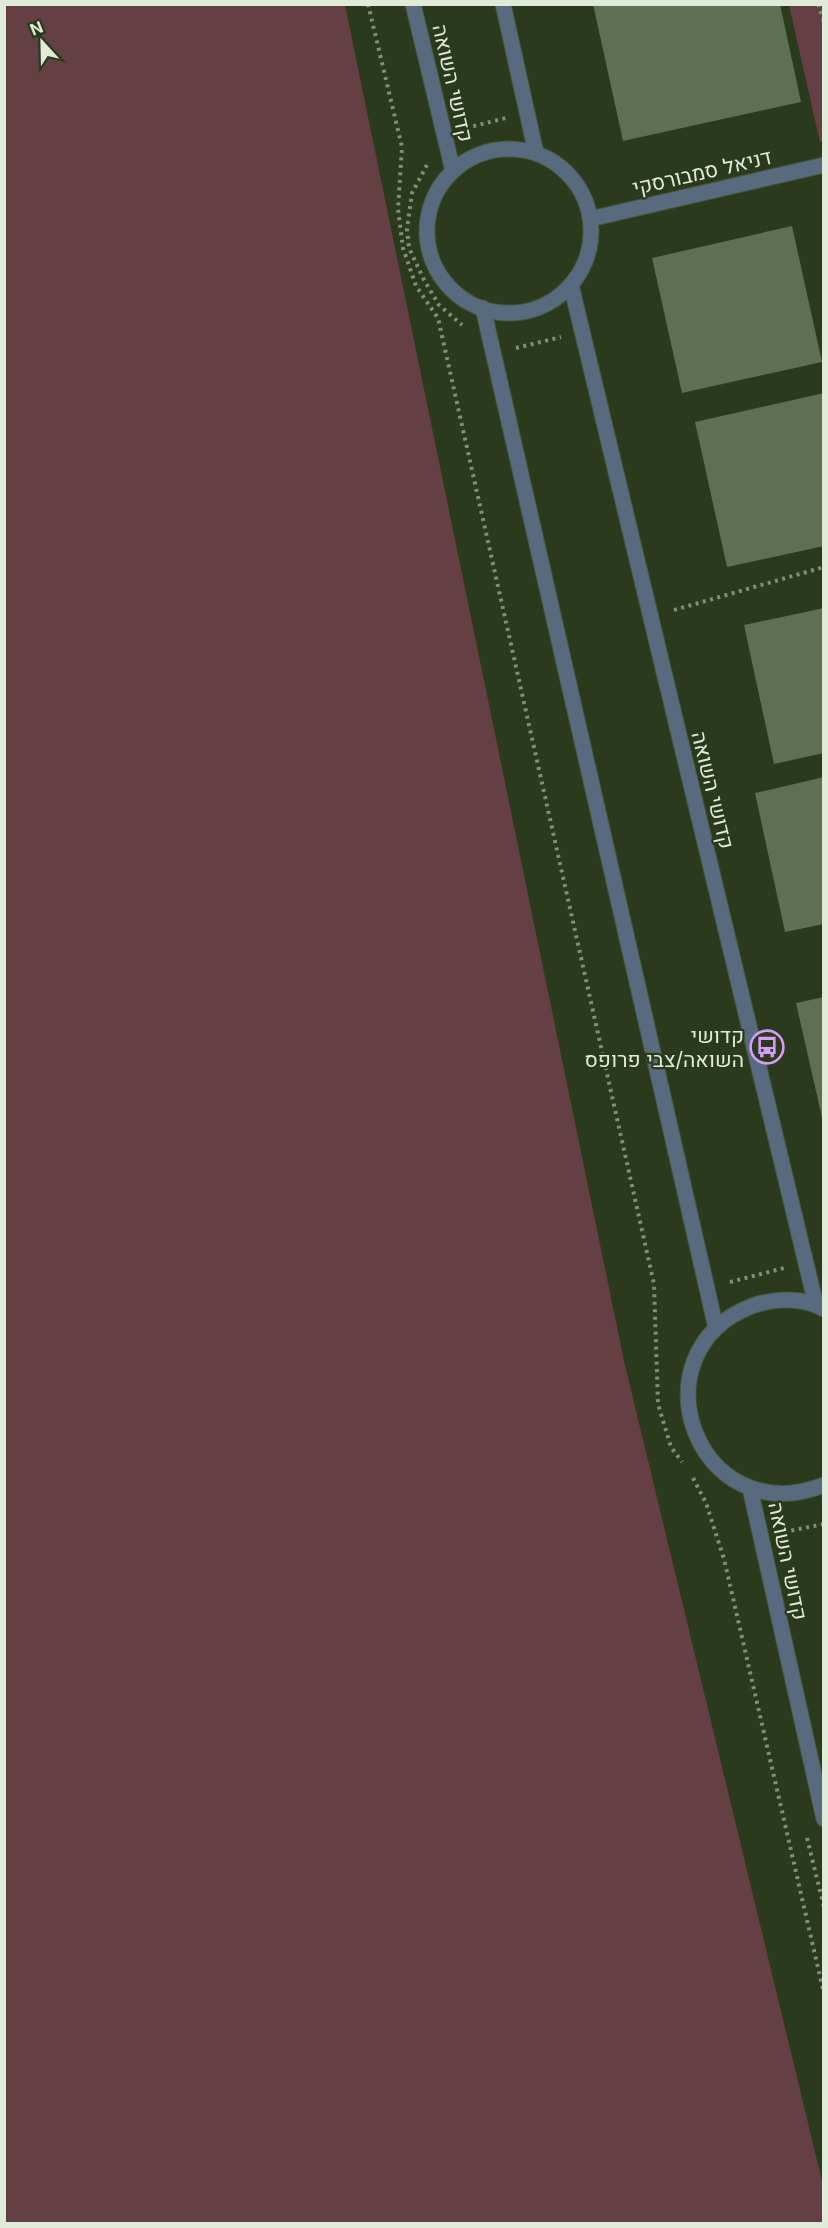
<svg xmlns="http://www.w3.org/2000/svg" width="828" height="2228" font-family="Inter,Heebo,sans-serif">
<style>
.green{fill:#644044}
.building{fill:#5f6f51}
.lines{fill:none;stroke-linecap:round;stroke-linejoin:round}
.minor-casing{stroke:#48553b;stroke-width:17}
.path{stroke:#828e77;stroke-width:4;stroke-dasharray:3 4.5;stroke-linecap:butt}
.minor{stroke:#586a7d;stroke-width:15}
.labels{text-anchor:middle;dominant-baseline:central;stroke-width:4.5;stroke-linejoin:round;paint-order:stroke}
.street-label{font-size:21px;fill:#e0ead9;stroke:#2b391d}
.poi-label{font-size:21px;fill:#e0ead9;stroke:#2b391d;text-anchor:end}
</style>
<rect width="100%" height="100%" fill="#2b391d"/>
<!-- green -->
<path class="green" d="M 5,4 L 345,5 L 624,1361 L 823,2185 L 823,2223 L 5,2223 Z
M 789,5 L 823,5 L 823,141 L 820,142 Z"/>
<!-- building -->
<path class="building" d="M 593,4 L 780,4 L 801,102 L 623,141 Z
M 792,226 L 822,362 L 682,393 L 652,258 Z
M 824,393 L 824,546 L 727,567 L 695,422 Z
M 824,608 L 824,753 L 774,764 L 744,625 Z
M 824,777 L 824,924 L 785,932 L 755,793 Z
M 824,997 L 824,1122 L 823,1122 L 796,1003 Z"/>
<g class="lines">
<defs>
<path id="minor" d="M 413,4 L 453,171
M 503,4 L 536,153
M427 231a82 82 0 1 1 164 0a82 82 0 1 1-164 0Z
M 590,219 L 824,165
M 571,285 L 816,1305
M 483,308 L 716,1328
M 824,1309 C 803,1297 774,1298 752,1306 C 631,1353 697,1534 824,1485
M 750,1488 L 824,1819"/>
</defs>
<!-- minor casing -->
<use href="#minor" class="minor-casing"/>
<!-- path -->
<path class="path" d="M 368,4 L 402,147 L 398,209 L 403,248 L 416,286 L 438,318 L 654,1284 L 658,1404 L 671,1447 L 682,1462
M 818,4 L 824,22
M 466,128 L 506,118
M 427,165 L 412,193 L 407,229 L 409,248 L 424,280 L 439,305 L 462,325
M 516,348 L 561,337
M 674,610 L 824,567
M 730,1282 L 784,1268
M 693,1478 L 706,1503 L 724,1559 L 824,1994
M 784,1532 L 824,1524
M 807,1838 L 824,1907"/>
<!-- minor -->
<use href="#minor" class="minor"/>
</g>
<!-- icons -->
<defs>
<symbol id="bus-ring" viewBox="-11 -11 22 22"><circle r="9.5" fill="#2b391d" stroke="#d59cfb" stroke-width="1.5"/><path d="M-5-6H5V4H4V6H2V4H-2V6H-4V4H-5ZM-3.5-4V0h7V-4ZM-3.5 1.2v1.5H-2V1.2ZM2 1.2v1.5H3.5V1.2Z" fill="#d59cfb"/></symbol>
</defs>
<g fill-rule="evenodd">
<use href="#bus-ring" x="748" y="1028" width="38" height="38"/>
</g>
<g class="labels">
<!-- street labels -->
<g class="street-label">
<text transform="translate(453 83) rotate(77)">קדושי השואה</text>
<text transform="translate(702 172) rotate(-13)">דניאל סמבורסקי</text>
<text transform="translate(713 790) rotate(76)">קדושי השואה</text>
<text transform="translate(788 1561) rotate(78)">קדושי השואה</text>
</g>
<!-- poi labels -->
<g class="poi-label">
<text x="744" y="1035">קדושי<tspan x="744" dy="24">השואה/צבי פרופס</tspan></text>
</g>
</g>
<!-- border -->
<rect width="828" height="2228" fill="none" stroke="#e0ead9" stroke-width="12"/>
<!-- north arrow -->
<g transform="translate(42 42) rotate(338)" stroke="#2b391d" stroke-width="4.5" paint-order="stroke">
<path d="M0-4.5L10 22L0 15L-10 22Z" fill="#e0ead9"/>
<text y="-9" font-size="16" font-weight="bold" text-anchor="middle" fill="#e0ead9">N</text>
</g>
</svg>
